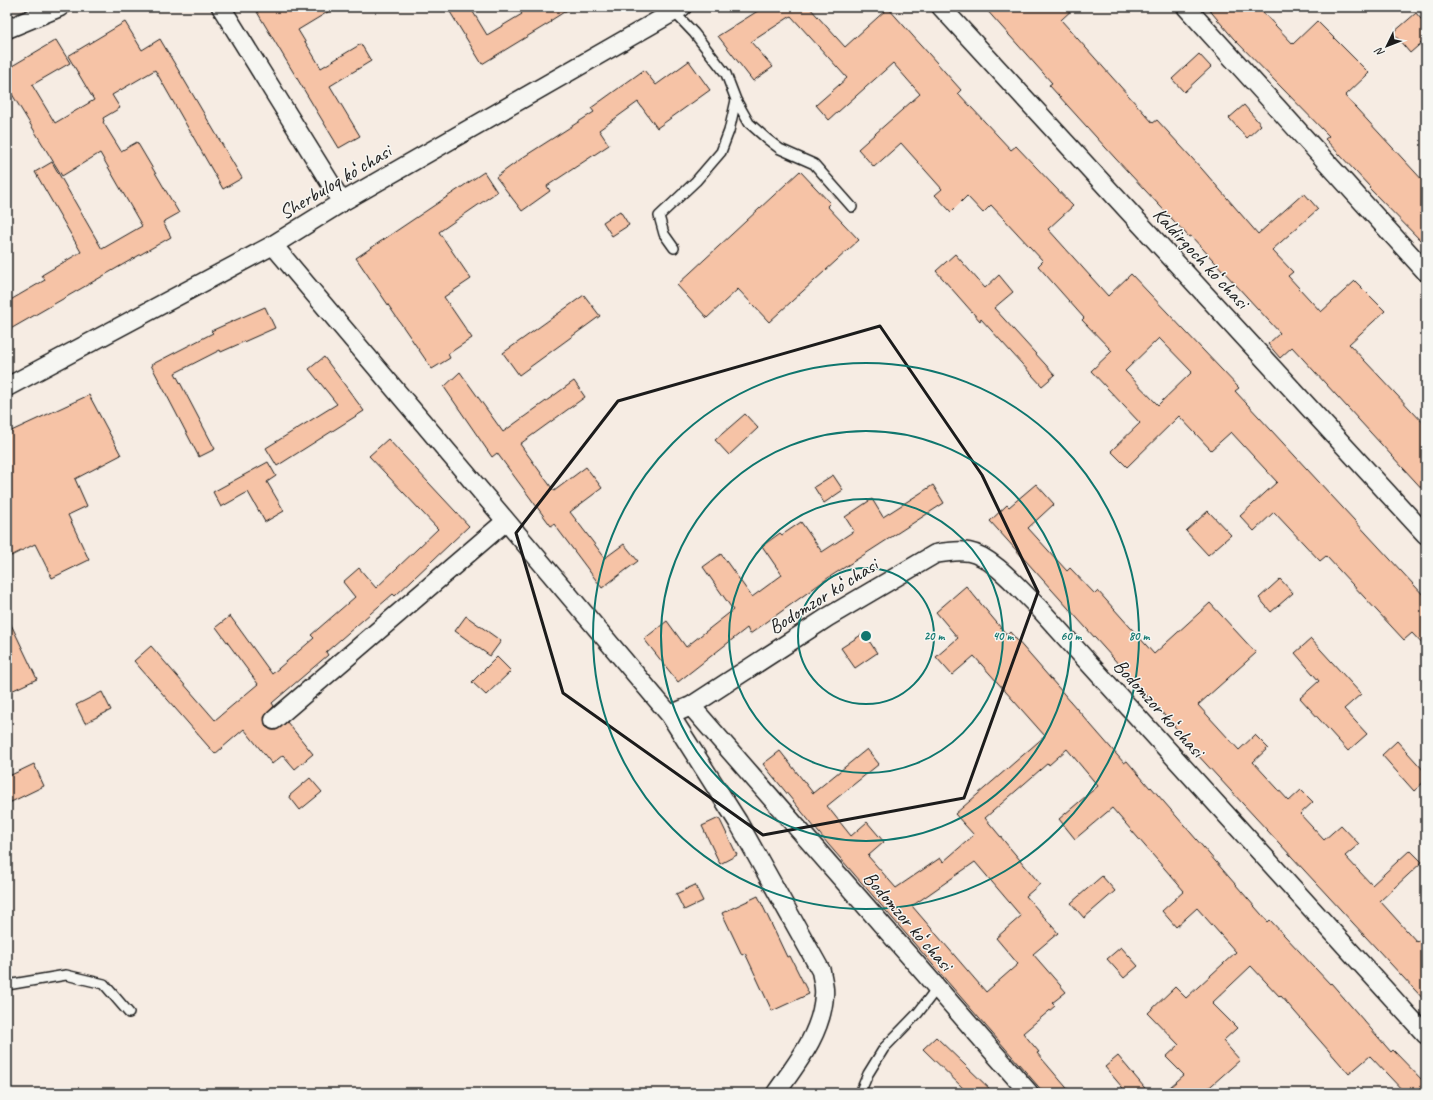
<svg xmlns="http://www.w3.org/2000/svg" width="1433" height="1100" font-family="Caveat,sans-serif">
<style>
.building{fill:#f6c3a6;stroke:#1c1c1c;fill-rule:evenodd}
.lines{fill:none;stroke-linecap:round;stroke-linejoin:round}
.lane-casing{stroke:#1c1c1c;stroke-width:12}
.street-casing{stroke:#1c1c1c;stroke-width:21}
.lane{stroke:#f6f6f2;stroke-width:9}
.street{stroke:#f6f6f2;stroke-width:18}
.marked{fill:none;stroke:#1c1c1c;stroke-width:3;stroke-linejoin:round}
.ring{fill:none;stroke:#0f766e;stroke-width:2}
.labels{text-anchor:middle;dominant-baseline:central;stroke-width:3;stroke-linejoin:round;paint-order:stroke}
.street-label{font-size:20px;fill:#1c1c1c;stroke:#f6f6f2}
.centre{fill:#0f766e;stroke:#f6f6f2;stroke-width:2}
.ring-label{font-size:12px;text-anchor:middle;font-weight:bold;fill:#0f766e;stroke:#f6f6f2;stroke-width:3;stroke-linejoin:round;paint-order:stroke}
</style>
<rect width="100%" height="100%" fill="#f6ece3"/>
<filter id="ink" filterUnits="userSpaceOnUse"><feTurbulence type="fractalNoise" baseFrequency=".025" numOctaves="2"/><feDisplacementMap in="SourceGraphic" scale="8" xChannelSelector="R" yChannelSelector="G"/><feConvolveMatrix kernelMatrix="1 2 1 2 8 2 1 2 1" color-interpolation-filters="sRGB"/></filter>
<g filter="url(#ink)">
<!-- building -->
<path class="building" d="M 254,7 L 336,7 L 298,30 L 321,68 L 361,44 L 371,61 L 330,86 L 360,136 L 339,148 Z
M 447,7 L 470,7 L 487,35 L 522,14 L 517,7 L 572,7 L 550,21 L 551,22 L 482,64 Z
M 764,7 L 809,7 L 845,47 L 888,8 L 961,90 L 958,93 L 1011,150 L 1016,146 L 1073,206 L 1048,229 L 1108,296 L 1131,274 L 1239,388 L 1235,391 L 1426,598 L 1426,648 L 1412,633 L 1404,640 L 1326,556 L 1320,561 L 1274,512 L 1254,531 L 1240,516 L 1277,482 L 1231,432 L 1211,450 L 1179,416 L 1127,467 L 1111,451 L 1140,423 L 1091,371 L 1112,351 L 1082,320 L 1084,318 L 1038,266 L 1043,261 L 991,205 L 983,213 L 967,196 L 951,212 L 935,195 L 942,189 L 901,143 L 874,167 L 858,149 L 920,94 L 893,63 L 829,120 L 816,105 L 847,78 L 791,16 L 751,42 L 773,67 L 753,81 L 718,36 ZM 1159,338 L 1192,372 L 1158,405 L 1125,371 Z
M 984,7 L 1075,7 L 1061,20 L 1153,123 L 1157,120 L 1202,169 L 1258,234 L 1304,193 L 1318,209 L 1272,250 L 1293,272 L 1288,276 L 1321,312 L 1355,281 L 1385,311 L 1349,344 L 1426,426 L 1426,493 L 1292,347 L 1280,358 L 1268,344 L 1280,333 L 1191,236 L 1189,237 L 1115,158 L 1049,85 L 1052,83 Z
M 1207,7 L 1258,7 L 1293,44 L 1317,21 L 1369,73 L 1345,96 L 1426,184 L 1426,246 L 1369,188 L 1370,187 L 1325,139 L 1329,136 L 1233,38 Z
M 1416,13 L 1426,25 L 1426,39 L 1410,53 L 1393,33 Z
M 125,22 L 142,50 L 160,39 L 242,178 L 223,189 L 155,70 L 112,95 L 120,108 L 103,118 L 104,121 L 103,122 L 121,151 L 137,142 L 179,213 L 163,222 L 171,237 L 7,331 L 7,302 L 45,280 L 42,275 L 81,252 L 35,172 L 52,162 L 102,249 L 142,226 L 100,153 L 62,176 L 7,86 L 7,69 L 56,40 L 70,63 L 32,85 L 55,123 L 94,100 L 68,56 Z
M 1199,54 L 1211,67 L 1184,92 L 1172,79 Z
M 689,61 L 710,90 L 657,128 L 638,102 L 599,130 L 609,145 L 547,186 L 550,191 L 522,211 L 496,177 L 525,156 L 594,112 L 591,108 L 644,70 L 656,85 Z
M 1244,105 L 1261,125 L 1247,138 L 1229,118 Z
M 800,171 L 830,203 L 827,206 L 859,240 L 769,322 L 738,289 L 707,318 L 677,285 Z
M 484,172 L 497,192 L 439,232 L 471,279 L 444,297 L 472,338 L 448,354 L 450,358 L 432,369 L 356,258 Z
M 620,211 L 629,225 L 612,236 L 603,222 Z
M 955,254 L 985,288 L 999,275 L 1013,292 L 994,308 L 1055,375 L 1042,386 L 981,319 L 980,321 L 936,271 Z
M 584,295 L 600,316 L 519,375 L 503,353 Z
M 265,307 L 275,328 L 221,352 L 220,350 L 175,373 L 215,449 L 199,457 L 151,365 L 213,333 L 211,331 Z
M 324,357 L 364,411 L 277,466 L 266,448 L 337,404 L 309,369 Z
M 460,372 L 503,432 L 574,381 L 585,397 L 520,444 L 554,491 L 586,467 L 602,488 L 570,512 L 605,558 L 624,544 L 638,561 L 602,588 L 554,524 L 551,526 L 497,453 L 492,457 L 444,387 Z
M 89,395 L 121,455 L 75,479 L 87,506 L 68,515 L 89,560 L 52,578 L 35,544 L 7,558 L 7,433 Z
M 745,414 L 758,428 L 729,455 L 715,440 Z
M 388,439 L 469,526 L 395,596 L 393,594 L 326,652 L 328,655 L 272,703 L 274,706 L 264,717 L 266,727 L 271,730 L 276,730 L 287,722 L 313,754 L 295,769 L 283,755 L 272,764 L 244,729 L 215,754 L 134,661 L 151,646 L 215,720 L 258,684 L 216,627 L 230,616 L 272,674 L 314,638 L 311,635 L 355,597 L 343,582 L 359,568 L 376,588 L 438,529 L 369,456 Z
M 268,462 L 276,476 L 267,482 L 284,511 L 265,522 L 248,492 L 221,507 L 213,492 Z
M 833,475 L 843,490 L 824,503 L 814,487 Z
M 1036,484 L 1054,504 L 1028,528 L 1067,571 L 1070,568 L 1095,594 L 1098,591 L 1154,654 L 1210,603 L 1256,653 L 1198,705 L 1239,750 L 1255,735 L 1268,748 L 1253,762 L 1289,801 L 1301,790 L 1313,802 L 1300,814 L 1324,840 L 1341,825 L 1359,844 L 1345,856 L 1372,885 L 1410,850 L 1422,862 L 1380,901 L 1417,942 L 1426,934 L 1426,1002 L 1182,738 L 1183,736 L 990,521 L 1007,505 L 1009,507 Z
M 933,485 L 944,503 L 828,578 L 750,634 L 747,628 L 678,682 L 644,639 L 667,621 L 686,647 L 733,610 L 703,567 L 721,554 L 752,597 L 782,575 L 762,546 L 780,533 L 782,535 L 801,522 L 822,552 L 854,531 L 845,517 L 872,499 L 883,517 Z
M 1208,511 L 1231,535 L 1208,555 L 1186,531 Z
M 1280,579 L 1293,593 L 1271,612 L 1259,598 Z
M 966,586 L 1007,635 L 1010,632 L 1124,763 L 1127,761 L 1150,788 L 1151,787 L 1268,922 L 1270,920 L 1330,984 L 1331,983 L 1391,1052 L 1393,1050 L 1426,1084 L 1426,1093 L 1405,1093 L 1370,1056 L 1349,1074 L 1281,996 L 1280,997 L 1251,966 L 1212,1003 L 1237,1028 L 1223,1041 L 1240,1060 L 1203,1093 L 1163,1093 L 1184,1075 L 1166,1057 L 1179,1045 L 1148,1013 L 1175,987 L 1186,998 L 1236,952 L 1197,908 L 1176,927 L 1162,911 L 1184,891 L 1112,808 L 1075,839 L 1059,819 L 1098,786 L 1067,749 L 1049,765 L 1048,763 L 985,818 L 1040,884 L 1026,896 L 1058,933 L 1033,954 L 1066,992 L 1052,1003 L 1055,1006 L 1023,1033 L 1039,1052 L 1037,1053 L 1071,1093 L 1044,1093 L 828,844 L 763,764 L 780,751 L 813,793 L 867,749 L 879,764 L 827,806 L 851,836 L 867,822 L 884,842 L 868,856 L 896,888 L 940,858 L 943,862 L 974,835 L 955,814 L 1045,736 L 974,656 L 952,675 L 936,657 L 958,638 L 936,612 ZM 975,862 L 1021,916 L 996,938 L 1018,964 L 986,992 L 912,906 Z
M 7,616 L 37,679 L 7,693 Z
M 466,616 L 501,641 L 490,656 L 455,631 Z
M 864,633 L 877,653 L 855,668 L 841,648 Z
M 1311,639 L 1361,694 L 1344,709 L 1367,734 L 1348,751 L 1300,698 L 1319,681 L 1295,653 Z
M 497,657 L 511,671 L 486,695 L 472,682 Z
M 102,692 L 111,710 L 85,723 L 76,705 Z
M 1397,741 L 1426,773 L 1426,780 L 1414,791 L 1382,755 Z
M 34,764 L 44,786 L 7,804 L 7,777 Z
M 310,778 L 322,792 L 300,810 L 289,796 Z
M 719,818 L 737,855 L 720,864 L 702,826 Z
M 1102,876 L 1115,891 L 1084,918 L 1071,903 Z
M 695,885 L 703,901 L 684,910 L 676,894 Z
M 758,896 L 787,957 L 790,956 L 809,994 L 772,1011 L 745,953 L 742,955 L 722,913 Z
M 1121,947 L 1138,966 L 1124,978 L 1107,959 Z
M 936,1037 L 994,1093 L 968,1093 L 923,1049 Z
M 1118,1056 L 1149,1093 L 1127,1093 L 1105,1067 Z"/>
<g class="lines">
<defs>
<path id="lane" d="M 674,12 L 694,33 L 726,74 L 736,100 L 729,131 L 721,152 L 696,181 L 659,216 L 664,234 L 674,248
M 736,100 L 749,123 L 767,139 L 780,149 L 814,164 L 852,207
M 7,985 L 66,975 L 104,984 L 129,1013
M 860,1093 L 868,1074 L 884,1048 L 918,1013 L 937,988"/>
<path id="street" d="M 221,7 L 342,202
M 941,7 L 1426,535
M 1186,7 L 1426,272
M 7,29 L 60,7
M 273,245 L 670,715 L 738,822 L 821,971 C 822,978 825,987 824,995 C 822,1033 797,1063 776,1093
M 7,387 L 273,245 L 342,202 L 682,7
M 691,706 L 1029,1093
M 670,715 L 691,706 L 828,617 L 935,554 C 946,552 958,550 969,552 C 992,556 1021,591 1038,607 L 1426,1035
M 274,720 L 506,521"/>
</defs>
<!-- lane casing -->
<use href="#lane" class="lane-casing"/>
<!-- street casing -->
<use href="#street" class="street-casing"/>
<!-- lane -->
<use href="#lane" class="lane"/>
<!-- street -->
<use href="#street" class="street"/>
</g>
</g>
<!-- marked area -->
<path class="marked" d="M 880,326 L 982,475 L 1038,592 L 964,798 L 763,835 L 563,693 L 516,533 L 618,401 Z"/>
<!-- distance rings -->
<g class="ring">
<circle cx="866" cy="636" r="68"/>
<circle cx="866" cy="636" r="137"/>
<circle cx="866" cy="636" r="205"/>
<circle cx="866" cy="636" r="273"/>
</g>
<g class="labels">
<!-- street labels -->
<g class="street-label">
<text transform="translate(335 182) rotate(-31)">Sherbuloq koʻchasi</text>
<text transform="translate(1201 258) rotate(47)">Kaldirgoch koʻchasi</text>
<text transform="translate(823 596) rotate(-32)">Bodomzor koʻchasi</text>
<text transform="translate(1159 708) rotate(48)">Bodomzor koʻchasi</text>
<text transform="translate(908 921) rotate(49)">Bodomzor koʻchasi</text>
</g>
</g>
<circle cx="866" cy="636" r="6" class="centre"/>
<g class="ring-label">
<text x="934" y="640">20 m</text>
<text x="1003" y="640">40 m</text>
<text x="1071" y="640">60 m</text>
<text x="1139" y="640">80 m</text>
</g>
<!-- margin -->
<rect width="1433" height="1100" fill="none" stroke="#f6f6f2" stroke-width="24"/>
<rect x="12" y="12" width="1409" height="1076" fill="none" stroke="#1c1c1c" stroke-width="1.5" filter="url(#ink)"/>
<!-- north arrow -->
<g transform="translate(1387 46) rotate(227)" stroke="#f6f6f2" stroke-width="3" paint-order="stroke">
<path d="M0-3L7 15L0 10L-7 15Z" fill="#1c1c1c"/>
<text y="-6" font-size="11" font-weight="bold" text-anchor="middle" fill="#1c1c1c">N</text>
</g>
</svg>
